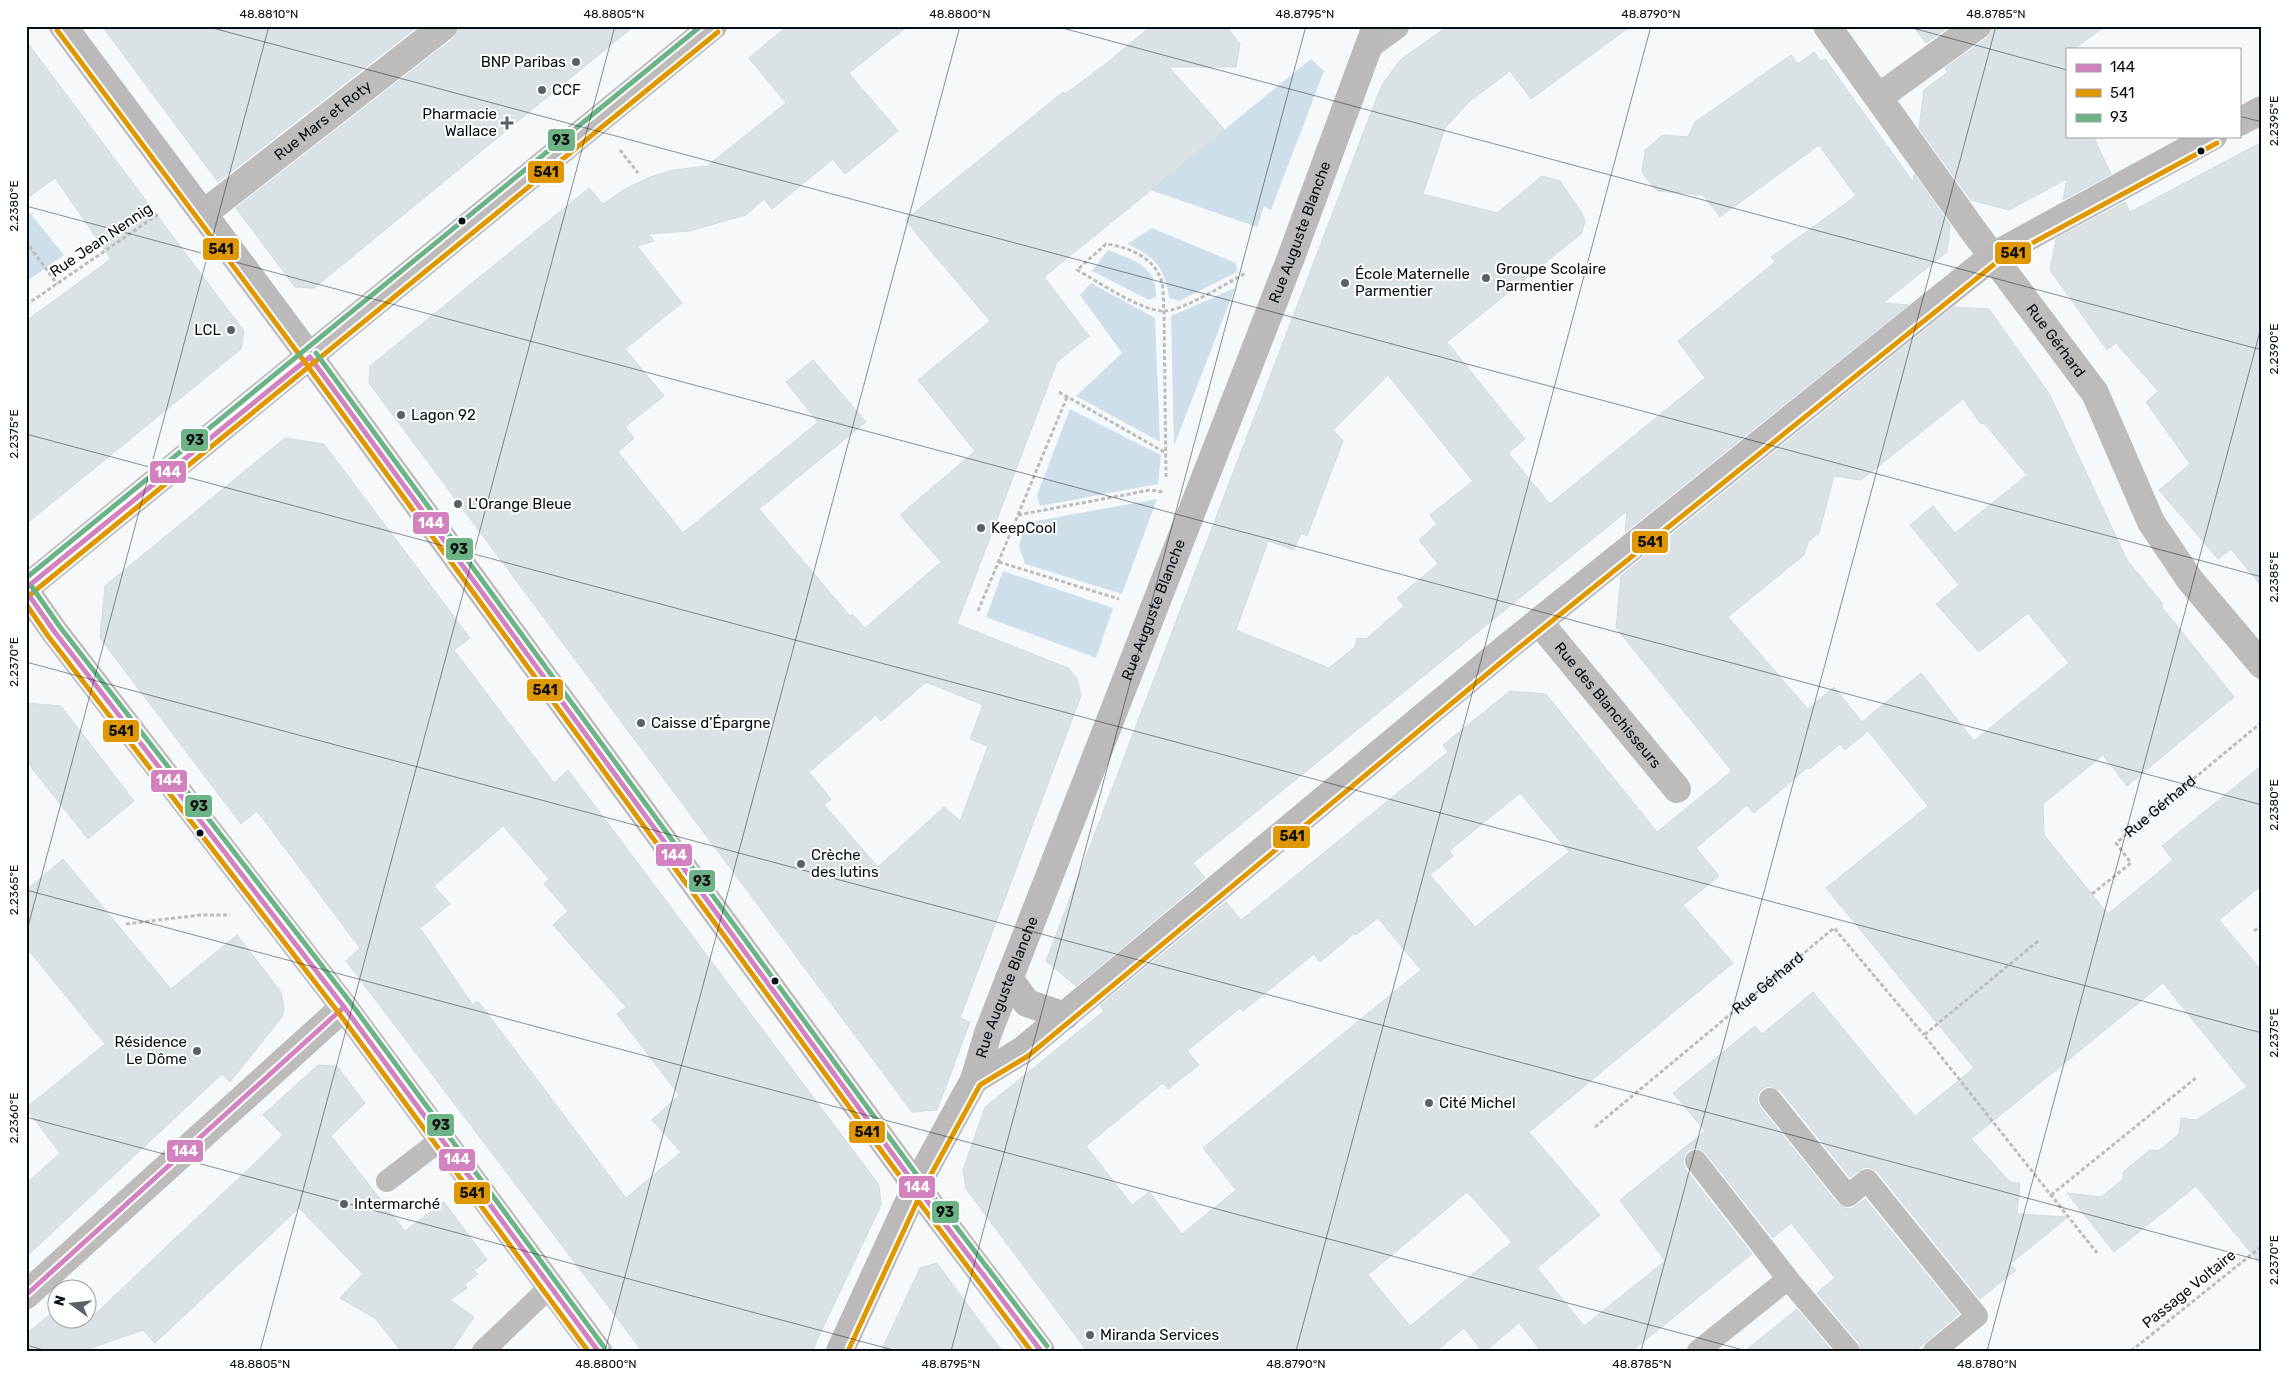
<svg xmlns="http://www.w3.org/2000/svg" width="2288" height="1377" font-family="Rubik,sans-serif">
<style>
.green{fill:#cfdfe9}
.building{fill:#dae2e6;stroke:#d2dade;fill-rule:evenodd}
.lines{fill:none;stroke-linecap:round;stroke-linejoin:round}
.path{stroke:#bcbcbd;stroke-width:3;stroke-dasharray:4 2.5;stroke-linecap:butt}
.lane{stroke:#bebbbb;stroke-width:22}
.street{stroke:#bebbbb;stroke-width:28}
.secondary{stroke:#bcb9bb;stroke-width:28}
.bus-1-casing{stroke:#fff;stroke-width:9}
.bus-2-casing{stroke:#fff;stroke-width:9}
.bus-3-casing{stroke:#fff;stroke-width:9}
.bus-1{stroke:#d282be;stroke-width:5}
.bus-2{stroke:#df9702;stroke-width:5}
.bus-3{stroke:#6cb488;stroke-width:5}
.ticks{fill:none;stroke:#050f15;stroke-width:1;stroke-opacity:0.45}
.poi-dot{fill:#596166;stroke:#fff;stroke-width:2}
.bus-dot{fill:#050f15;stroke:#fff;stroke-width:2}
.labels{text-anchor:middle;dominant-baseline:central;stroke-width:4;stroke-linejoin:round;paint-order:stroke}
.poi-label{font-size:15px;fill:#050f15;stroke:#fff;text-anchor:start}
.street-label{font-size:15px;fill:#050f15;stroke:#fff}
.line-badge{stroke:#fff;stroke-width:2}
.badge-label{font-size:14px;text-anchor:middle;font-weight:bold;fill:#fff}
.pale-badge-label{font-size:14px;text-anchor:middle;font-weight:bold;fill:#111}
.neatline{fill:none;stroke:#050f15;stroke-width:2}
.ticks-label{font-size:12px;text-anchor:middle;fill:#050f15}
</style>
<rect width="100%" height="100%" fill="#f6f9fc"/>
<!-- green -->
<path class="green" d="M 1311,59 L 1324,71 L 1271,210 L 1264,207 L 1257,227 L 1150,190 Z
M 26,208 L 64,255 L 26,282 Z
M 1152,228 L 1236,263 L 1237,272 L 1179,301 L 1169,298 C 1165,267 1154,256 1127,244 Z
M 1108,250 C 1133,260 1157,265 1156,297 L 1149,300 L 1092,271 Z
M 1091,283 L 1155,318 L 1160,442 L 1076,396 L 1122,353 L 1080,295 Z
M 1235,288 L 1174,446 L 1171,316 Z
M 1070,409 L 1161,455 L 1158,484 L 1040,506 L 1037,495 Z
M 1157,499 L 1122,594 L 1025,564 L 1019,547 L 1025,523 Z
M 1003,571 L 1113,608 L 1096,658 L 986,617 Z"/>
<!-- building -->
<path class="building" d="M 102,26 L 418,26 L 218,182 Z
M 459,26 L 634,26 L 314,288 L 295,287 L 236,208 L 454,38 L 458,32 Z
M 787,26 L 908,26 L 849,73 L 898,131 L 845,174 L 833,159 L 772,209 L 764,199 L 746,215 L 689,231 L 649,234 L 654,241 L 637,246 L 682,303 L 625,349 L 664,396 L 625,427 L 634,438 L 618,452 L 683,533 L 818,422 L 786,382 L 813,360 L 866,422 L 759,509 L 850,616 L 852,614 L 865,628 L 941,562 L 900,515 L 975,451 L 918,380 L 990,321 L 905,220 L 1063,92 L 1065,94 L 1103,66 L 1151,26 L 1226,26 L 1240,44 L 1236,67 L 1169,67 L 1225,130 L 1044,277 L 1089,336 L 1057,362 L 957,624 L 1068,668 L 1077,678 L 1081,696 L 960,1018 L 970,1022 L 937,1110 L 912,1112 L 369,383 L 370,366 L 589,188 L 603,204 L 625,189 L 650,177 L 673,170 L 707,166 L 786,103 L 749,58 ZM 926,682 L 983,705 L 970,739 L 988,746 L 960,821 L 944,807 L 878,867 L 824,805 L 831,799 L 809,772 L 876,715 L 881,721 Z
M 1448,26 L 1631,26 L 1531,99 L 1510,71 L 1470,101 L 1445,128 L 1423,194 L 1497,213 L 1542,176 L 1560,181 L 1582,213 L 1585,221 L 1582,233 L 1447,342 L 1525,439 L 1508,453 L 1550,504 L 1705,378 L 1678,341 L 1775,262 L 1771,257 L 1856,196 L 1819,145 L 1720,217 L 1703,195 L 1657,191 L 1642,173 L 1645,150 L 1663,135 L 1688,137 L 1695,122 L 1791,55 L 1798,64 L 1814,52 L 1821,61 L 1825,59 L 1913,182 L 1914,174 L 1950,225 L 1947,252 L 1883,303 L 1908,305 L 1625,532 L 1627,511 L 1193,863 L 1205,878 L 1076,986 L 1046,961 L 1376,100 L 1382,85 L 1400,60 ZM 1388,375 L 1473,481 L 1430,515 L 1437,524 L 1419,540 L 1438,564 L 1397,598 L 1404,606 L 1366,639 L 1357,638 L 1355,647 L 1329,668 L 1236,630 L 1268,541 L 1294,550 L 1301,533 L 1307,536 L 1343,441 L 1333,430 Z
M 1913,26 L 1950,26 L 1926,43 Z
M 1992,26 L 2105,26 L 2074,49 L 2067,49 L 2067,136 L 2093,136 L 2111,174 L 2063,200 L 2067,179 L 2009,210 L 1971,200 L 1919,128 L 1924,90 L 1948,72 L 1945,68 L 1986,39 L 1991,33 Z
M 26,41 L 244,331 L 241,349 L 26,524 L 26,321 L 111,259 L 55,178 L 26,199 Z
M 2262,142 L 2262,587 L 2231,549 L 2218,559 L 2159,490 L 2190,464 L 2146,402 L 2158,391 L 2116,343 L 2107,350 L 2050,270 L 2056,239 L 2125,202 L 2130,212 Z
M 1954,307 L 1989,309 L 2050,395 L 2127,560 L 2163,604 L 2161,606 L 2234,697 L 2127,786 L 2103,755 L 2043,804 L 2044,835 L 2108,914 L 2173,860 L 2162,846 L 2262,765 L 2262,885 L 2219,920 L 2262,971 L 2262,1266 L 2196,1186 L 2114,1252 L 2067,1193 L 2101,1197 L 2123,1179 L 2123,1172 L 2150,1150 L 2158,1151 L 2179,1134 L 2181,1118 L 2196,1120 L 2247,1087 L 2163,983 L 1971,1139 L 2010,1182 L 2020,1183 L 2017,1214 L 2068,1217 L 2010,1264 L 2016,1270 L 1980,1299 L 1877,1171 L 1871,1168 L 1864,1167 L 1850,1177 L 1780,1090 L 1768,1086 L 1762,1089 L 1758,1094 L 1757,1101 L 1760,1107 L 1838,1204 L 1844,1208 L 1851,1209 L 1865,1199 L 1959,1314 L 1915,1351 L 1862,1351 L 1859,1343 L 1817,1293 L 1835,1278 L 1791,1223 L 1773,1238 L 1706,1153 L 1701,1149 L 1695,1148 L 1688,1150 L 1684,1156 L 1683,1162 L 1685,1169 L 1752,1254 L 1632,1351 L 1541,1351 L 1519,1323 L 1485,1351 L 1482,1351 L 1464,1328 L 1436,1351 L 1087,1351 L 966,1189 L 963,1170 L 985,1107 L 1104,1011 L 1100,1006 L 1226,902 L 1241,920 L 1448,752 L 1443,745 L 1510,691 L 1546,694 L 1657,832 L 1732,771 L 1616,628 L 1621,576 ZM 1963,399 L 1981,424 L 1984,423 L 2027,475 L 1955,533 L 1933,506 L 1910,525 L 1959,585 L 1936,604 L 1979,652 L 2028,613 L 2069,663 L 1974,741 L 1921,673 L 1862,722 L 1834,687 L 1808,709 L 1728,617 L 1804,555 L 1808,542 L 1819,533 L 1834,476 L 1861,480 ZM 1868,731 L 1928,806 L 1826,888 L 1974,1068 L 1915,1116 L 1813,992 L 1762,1034 L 1755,1026 L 1673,1093 L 1705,1131 L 1620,1200 L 1665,1261 L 1584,1326 L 1537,1268 L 1600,1215 L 1529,1132 L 1733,963 L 1683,905 L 1719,876 L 1696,848 L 1747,805 L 1754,813 L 1807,768 L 1809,769 L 1840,744 L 1845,750 ZM 1520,793 L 1569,852 L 1475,927 L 1430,875 L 1453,856 L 1449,851 ZM 1378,918 L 1421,970 L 1203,1148 L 1236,1190 L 1182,1234 L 1149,1192 L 1132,1205 L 1086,1146 L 1163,1083 L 1168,1089 L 1199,1065 L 1187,1051 L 1240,1008 L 1243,1011 L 1314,954 L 1320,962 L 1355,933 L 1356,935 ZM 1467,1192 L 1512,1242 L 1410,1326 L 1368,1275 Z
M 285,438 L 324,444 L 470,638 L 454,650 L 554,783 L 568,770 L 879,1185 L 881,1205 L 812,1351 L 642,1351 L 346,961 L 360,948 L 257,811 L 241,824 L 100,638 L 105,586 ZM 503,826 L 549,879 L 544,884 L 568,911 L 553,925 L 626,1007 L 617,1014 L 679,1095 L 652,1120 L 681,1152 L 626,1198 L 478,1001 L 473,1005 L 420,928 L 450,904 L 434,886 Z
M 26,703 L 61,706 L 134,801 L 88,839 L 26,761 Z
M 63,859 L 171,989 L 237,935 L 281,992 L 284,1009 L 282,1017 L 230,1082 L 222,1074 L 26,1257 L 26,1184 L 60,1153 L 26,1108 L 105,1044 L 26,947 L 26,890 Z
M 318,1065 L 337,1066 L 365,1103 L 331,1136 L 405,1231 L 444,1202 L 487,1260 L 474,1270 L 478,1274 L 465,1284 L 467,1288 L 450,1300 L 474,1317 L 451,1351 L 401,1351 L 376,1319 L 340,1298 L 363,1274 L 299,1208 L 155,1343 L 143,1330 L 82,1351 L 26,1351 L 26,1334 L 58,1308 L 58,1320 L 88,1320 L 88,1312 L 92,1317 L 258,1160 L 283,1135 L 263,1115 Z
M 937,1263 L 964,1300 L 1002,1351 L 881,1351 L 920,1268 Z
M 1797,1309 L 1832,1351 L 1745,1351 Z"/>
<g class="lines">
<!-- path -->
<g class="path">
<path d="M 620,150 L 638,173"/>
<path d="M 26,241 L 57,284"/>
<path d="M 26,305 L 160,213"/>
<path d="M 1059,392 L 1166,453"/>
<path d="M 1166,477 L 1164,311 C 1163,303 1164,292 1162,283 C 1156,258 1129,247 1106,244 L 1077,270 C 1097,281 1141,311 1163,311 C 1181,312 1227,283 1246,273"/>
<path d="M 1018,515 L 1150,490 L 1163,492"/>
<path d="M 999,562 L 1119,599"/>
<path d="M 978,611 L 1067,397"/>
<path id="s1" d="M 2092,894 L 2131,863 L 2116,843 L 2262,722"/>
<path d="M 126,924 L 200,915 L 230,915"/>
<path d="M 2254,931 L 2262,925"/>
<path d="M 2038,941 L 1924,1035 L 2097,1253"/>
<path id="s2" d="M 1595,1127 L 1834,928 L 1924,1035"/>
<path d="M 2051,1195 L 2197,1077"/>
<path d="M 2131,1351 L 2262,1246"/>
</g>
<!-- lane -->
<path class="lane" d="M 1770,1099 L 1848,1196 L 1867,1180 L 1977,1316 L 1934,1351
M 1696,1161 L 1788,1279
M 387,1181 L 442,1139
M 483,1351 L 551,1286
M 1698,1351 L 1788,1279 L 1849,1351"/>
<!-- street -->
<g class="street">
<path id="s3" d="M 1827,26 L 1975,233 L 2095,393 L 2151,522 L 2190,580 L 2262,665"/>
<path d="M 1370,44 L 1395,26"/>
<path d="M 1879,97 L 1977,26"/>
<path id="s4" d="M 203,214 L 444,26"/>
<path d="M 26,588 L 713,26"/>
<path id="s5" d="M 1539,622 L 1677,789"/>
<path d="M 26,1295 L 344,1007"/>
</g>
<!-- secondary -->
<g class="secondary">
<path d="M 63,26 L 310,357 L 916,1186 L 1041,1351"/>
<path d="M 2239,122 L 2262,110"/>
<path d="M 26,591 L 54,631 L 344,1007 L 598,1351"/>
<path d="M 1009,979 L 1027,1003 L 1065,1016"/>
<path d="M 974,1080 L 1023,1050 L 1506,648 L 1993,256 L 2213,136"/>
<path id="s6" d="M 840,1351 L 916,1186 L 974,1080 L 988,1033 L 1290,260 L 1376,26"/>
</g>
<defs>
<path id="bus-1" d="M 310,357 L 916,1186 L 1041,1351
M 26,588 L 310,357
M 26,591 L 54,631 L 344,1007 L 598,1351
M 26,1295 L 344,1007"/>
<path id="bus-2" d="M 57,30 L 304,361 L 910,1190 L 1031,1351
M 31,594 L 718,32
M 26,604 L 48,636 L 338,1012 L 588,1351
M 848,1351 L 923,1189 L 980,1085 L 1028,1056 L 1511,654 L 1997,262 L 2217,143"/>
<path id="bus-3" d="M 316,353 L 922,1182 L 1047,1346
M 26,578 L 701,26
M 32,587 L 60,627 L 350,1002 L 604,1347"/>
</defs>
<!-- bus-1 casing -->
<use href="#bus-1" class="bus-1-casing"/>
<!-- bus-2 casing -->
<use href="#bus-2" class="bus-2-casing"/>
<!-- bus-3 casing -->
<use href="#bus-3" class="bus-3-casing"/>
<!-- bus-1 -->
<use href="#bus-1" class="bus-1"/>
<!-- bus-2 -->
<use href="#bus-2" class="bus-2"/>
<!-- bus-3 -->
<use href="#bus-3" class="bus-3"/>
</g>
<!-- ticks -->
<path class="ticks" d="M 205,26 L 2262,577M 1055,26 L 2262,350M 1905,26 L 2067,70M 2239,116 L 2262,122M 26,206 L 2262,805M 26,434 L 2262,1033M 26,662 L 2262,1261M 26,890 L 1747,1351M 26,934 L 269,26M 26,1117 L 897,1351M 26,1345 L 47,1351M 260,1351 L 615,26M 605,1351 L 960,26M 951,1351 L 1306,26M 1296,1351 L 1651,26M 1641,1351 L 1996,26M 1987,1351 L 2262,324"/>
<!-- markers -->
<g class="poi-dot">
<circle cx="576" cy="62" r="5"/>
<circle cx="542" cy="90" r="5"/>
<path d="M504.5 115.5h5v5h5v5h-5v5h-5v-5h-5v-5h5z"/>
<circle cx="1486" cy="278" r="5"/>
<circle cx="1345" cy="283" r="5"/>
<circle cx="231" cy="330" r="5"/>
<circle cx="401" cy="415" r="5"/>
<circle cx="458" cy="504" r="5"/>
<circle cx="981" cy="528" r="5"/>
<circle cx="641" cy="723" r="5"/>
<circle cx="801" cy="864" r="5"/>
<circle cx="197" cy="1051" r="5"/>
<circle cx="1429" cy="1103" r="5"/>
<circle cx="344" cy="1204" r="5"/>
<circle cx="1090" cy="1335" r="5"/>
</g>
<g class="bus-dot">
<circle cx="2201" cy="151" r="4.5"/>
<circle cx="462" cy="221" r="4.5"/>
<circle cx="200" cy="833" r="4.5"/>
<circle cx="775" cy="981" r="4.5"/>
</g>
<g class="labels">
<!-- poi labels -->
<g class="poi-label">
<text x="566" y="62" text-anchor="end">BNP Paribas</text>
<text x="552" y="90">CCF</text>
<text x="497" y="114" text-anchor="end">Pharmacie<tspan x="497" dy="17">Wallace</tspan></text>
<text x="1496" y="269">Groupe Scolaire<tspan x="1496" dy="17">Parmentier</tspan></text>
<text x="1355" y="274">École Maternelle<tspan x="1355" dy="17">Parmentier</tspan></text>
<text x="221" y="330" text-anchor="end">LCL</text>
<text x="411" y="415">Lagon 92</text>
<text x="468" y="504">L'Orange Bleue</text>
<text x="991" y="528">KeepCool</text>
<text x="651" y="723">Caisse d'Épargne</text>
<text x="811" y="855">Crèche<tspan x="811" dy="17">des lutins</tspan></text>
<text x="187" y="1042" text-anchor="end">Résidence<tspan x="187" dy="17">Le Dôme</tspan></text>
<text x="1439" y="1103">Cité Michel</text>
<text x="354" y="1204">Intermarché</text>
<text x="1100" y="1335">Miranda Services</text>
</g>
<!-- street labels -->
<g class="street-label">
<text stroke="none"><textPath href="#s4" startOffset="152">Rue Mars et Roty</textPath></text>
<text stroke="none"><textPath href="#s6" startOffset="1211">Rue Auguste Blanche</textPath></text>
<text transform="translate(101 240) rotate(-34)">Rue Jean Nennig</text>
<text stroke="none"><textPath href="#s3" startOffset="389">Rue Gérhard</textPath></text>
<text stroke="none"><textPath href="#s6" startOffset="806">Rue Auguste Blanche</textPath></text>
<text stroke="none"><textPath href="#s5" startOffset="108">Rue des Blanchisseurs</textPath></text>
<text stroke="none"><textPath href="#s1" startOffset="132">Rue Gérhard</textPath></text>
<text stroke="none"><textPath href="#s2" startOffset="225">Rue Gérhard</textPath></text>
<text stroke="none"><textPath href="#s6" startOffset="401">Rue Auguste Blanche</textPath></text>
<text transform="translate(2189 1289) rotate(-39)">Passage Voltaire</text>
</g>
</g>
<g class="line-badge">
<rect x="547" y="128" width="29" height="24" rx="5" fill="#6cb488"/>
<rect x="527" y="160" width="38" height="24" rx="5" fill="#df9702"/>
<rect x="202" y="237" width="38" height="24" rx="5" fill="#df9702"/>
<rect x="1994" y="241" width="38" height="24" rx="5" fill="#df9702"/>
<rect x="180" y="428" width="29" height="24" rx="5" fill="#6cb488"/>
<rect x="149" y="460" width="38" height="24" rx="5" fill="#d282be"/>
<rect x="412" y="511" width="38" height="24" rx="5" fill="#d282be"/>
<rect x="1631" y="530" width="38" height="24" rx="5" fill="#df9702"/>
<rect x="445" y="537" width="29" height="24" rx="5" fill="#6cb488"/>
<rect x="526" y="678" width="38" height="24" rx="5" fill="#df9702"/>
<rect x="102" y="719" width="38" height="24" rx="5" fill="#df9702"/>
<rect x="150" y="769" width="38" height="24" rx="5" fill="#d282be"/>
<rect x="184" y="794" width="29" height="24" rx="5" fill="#6cb488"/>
<rect x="1272" y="825" width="39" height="24" rx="5" fill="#df9702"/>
<rect x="655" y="843" width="38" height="24" rx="5" fill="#d282be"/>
<rect x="688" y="869" width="28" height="24" rx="5" fill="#6cb488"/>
<rect x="426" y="1113" width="29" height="24" rx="5" fill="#6cb488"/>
<rect x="848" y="1120" width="38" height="24" rx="5" fill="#df9702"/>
<rect x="166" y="1139" width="38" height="24" rx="5" fill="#d282be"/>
<rect x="438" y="1148" width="38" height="24" rx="5" fill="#d282be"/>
<rect x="898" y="1175" width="38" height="24" rx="5" fill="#d282be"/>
<rect x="453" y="1181" width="38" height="24" rx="5" fill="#df9702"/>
<rect x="931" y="1200" width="29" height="24" rx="5" fill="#6cb488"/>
</g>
<g class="badge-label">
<text x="168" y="477">144</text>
<text x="431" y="528">144</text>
<text x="169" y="785">144</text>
<text x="674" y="860">144</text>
<text x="185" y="1156">144</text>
<text x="457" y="1164">144</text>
<text x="917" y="1192">144</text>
</g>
<g class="pale-badge-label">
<text x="561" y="145">93</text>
<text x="546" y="177">541</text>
<text x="221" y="254">541</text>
<text x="2013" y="258">541</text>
<text x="195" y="445">93</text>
<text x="1650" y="547">541</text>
<text x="459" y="554">93</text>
<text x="545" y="695">541</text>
<text x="121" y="736">541</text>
<text x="199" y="811">93</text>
<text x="1292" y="841">541</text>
<text x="702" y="886">93</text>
<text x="441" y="1130">93</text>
<text x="867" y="1137">541</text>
<text x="472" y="1198">541</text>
<text x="945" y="1217">93</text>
</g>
<!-- border -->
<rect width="2288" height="1377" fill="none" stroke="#ffffff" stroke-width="55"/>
<!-- legend -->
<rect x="2066" y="48" width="175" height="90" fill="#ffffff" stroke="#9b9fa1"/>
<rect x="2076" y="64" width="25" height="8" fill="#d282be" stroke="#9b9fa1"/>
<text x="2110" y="72" font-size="15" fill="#050f15">144</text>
<rect x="2076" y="89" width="25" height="8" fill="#df9702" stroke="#9b9fa1"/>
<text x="2110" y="98" font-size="15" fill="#050f15">541</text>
<rect x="2076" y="114" width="25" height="8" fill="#6cb488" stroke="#9b9fa1"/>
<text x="2110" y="122" font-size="15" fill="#050f15">93</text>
<!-- north arrow -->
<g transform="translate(72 1304) rotate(285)"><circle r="24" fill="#ffffff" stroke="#9b9fa1"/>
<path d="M0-4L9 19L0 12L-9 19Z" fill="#596166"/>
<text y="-8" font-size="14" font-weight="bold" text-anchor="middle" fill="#050f15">N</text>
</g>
<rect x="28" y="28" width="2232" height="1322" class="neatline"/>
<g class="ticks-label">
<text x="269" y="18">48.8810°N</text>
<text x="614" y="18">48.8805°N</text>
<text x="960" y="18">48.8800°N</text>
<text x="1305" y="18">48.8795°N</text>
<text x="1651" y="18">48.8790°N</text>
<text x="1996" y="18">48.8785°N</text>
<text transform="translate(2274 121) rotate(-90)" y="4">2.2395°E</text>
<text transform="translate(14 206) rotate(-90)" y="4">2.2380°E</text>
<text transform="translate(2274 349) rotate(-90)" y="4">2.2390°E</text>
<text transform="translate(14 434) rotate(-90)" y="4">2.2375°E</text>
<text transform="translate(2274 577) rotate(-90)" y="4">2.2385°E</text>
<text transform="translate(14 662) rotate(-90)" y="4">2.2370°E</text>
<text transform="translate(2274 805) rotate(-90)" y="4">2.2380°E</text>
<text transform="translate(14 890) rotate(-90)" y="4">2.2365°E</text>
<text transform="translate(2274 1033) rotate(-90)" y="4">2.2375°E</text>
<text transform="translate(14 1118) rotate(-90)" y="4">2.2360°E</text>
<text transform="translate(2274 1260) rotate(-90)" y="4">2.2370°E</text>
<text x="260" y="1368">48.8805°N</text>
<text x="606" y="1368">48.8800°N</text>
<text x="951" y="1368">48.8795°N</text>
<text x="1296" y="1368">48.8790°N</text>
<text x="1642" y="1368">48.8785°N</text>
<text x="1987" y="1368">48.8780°N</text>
</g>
</svg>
